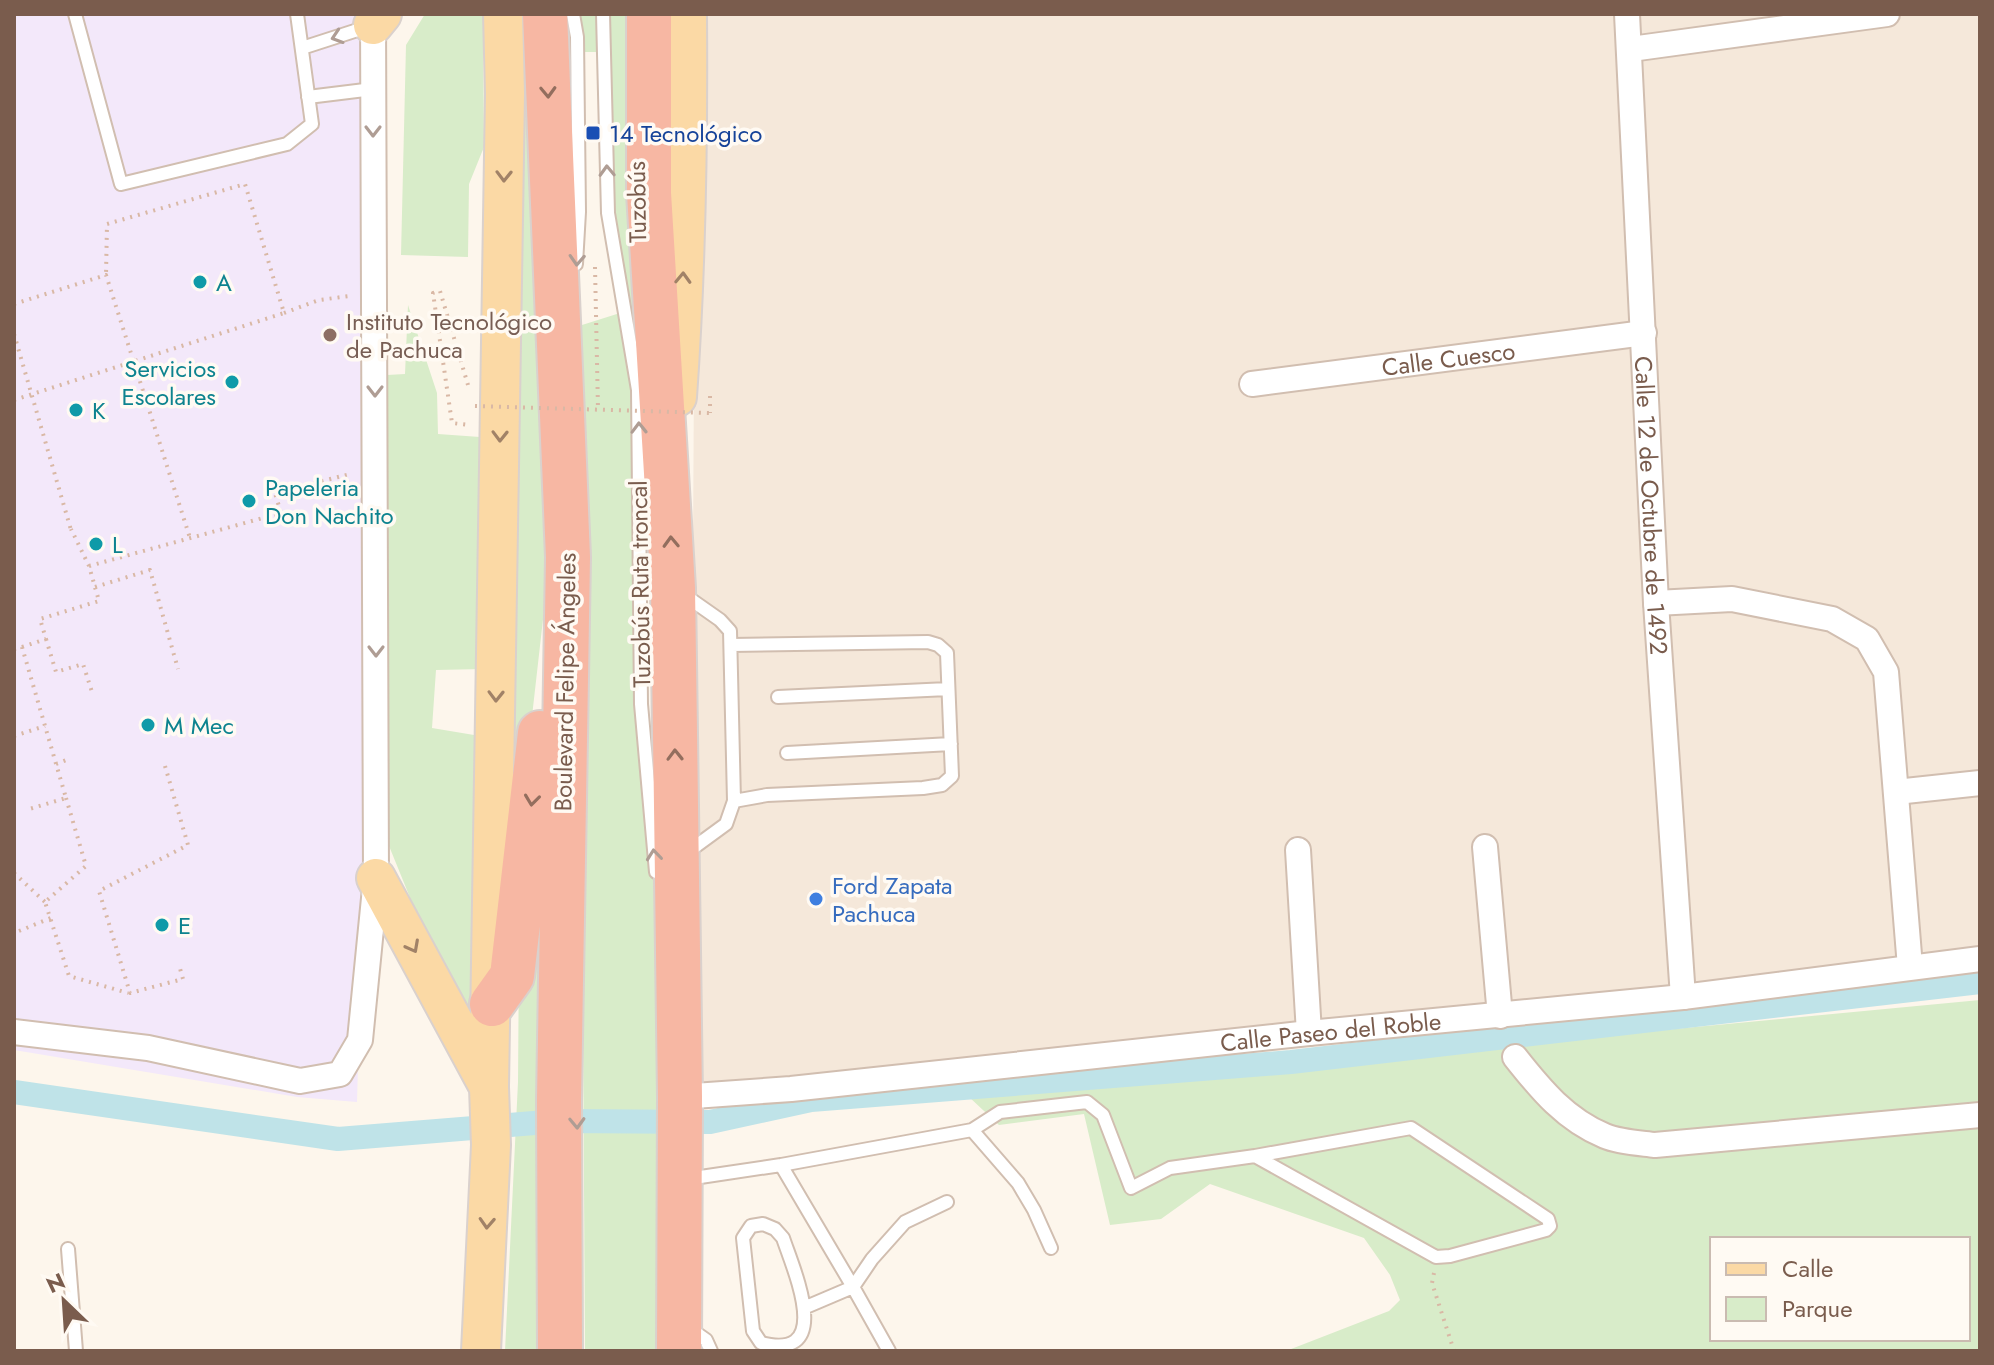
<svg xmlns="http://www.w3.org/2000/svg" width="1994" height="1365" font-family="Jost,sans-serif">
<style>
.residential{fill:#f5e8da}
.education{fill:#f3e8fa}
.green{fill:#d8ecc9;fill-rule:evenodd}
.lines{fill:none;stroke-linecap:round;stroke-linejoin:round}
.canal{stroke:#bfe3e8;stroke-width:24}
.lane-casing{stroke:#d1beb0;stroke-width:16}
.street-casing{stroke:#d1beb0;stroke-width:28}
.primary-casing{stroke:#dad1cd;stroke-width:42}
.highway-casing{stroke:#dad1cd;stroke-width:48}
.path{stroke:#d9b8a5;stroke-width:4;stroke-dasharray:2 6;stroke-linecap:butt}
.lane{stroke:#fff;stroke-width:12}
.street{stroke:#fff;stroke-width:24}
.primary{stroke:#fbd9a5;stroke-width:38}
.highway{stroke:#f7b7a3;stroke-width:44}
.path-bridge{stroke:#d9b8a5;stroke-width:4;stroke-dasharray:2 6;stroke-linecap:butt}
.oneway{stroke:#af9d94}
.oneway2{stroke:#936e5e}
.oneway3{stroke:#a18267}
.transit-dot{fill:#1a4fb4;stroke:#fffaf3;stroke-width:3}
.culture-dot{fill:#0f9aa8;stroke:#fffaf3;stroke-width:3}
.education-dot{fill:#8d6e63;stroke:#fffaf3;stroke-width:3}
.shop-dot{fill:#3f7fe0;stroke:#fffaf3;stroke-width:3}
.labels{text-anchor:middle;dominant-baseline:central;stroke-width:7;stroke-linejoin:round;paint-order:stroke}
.transit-label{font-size:24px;fill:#164399;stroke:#fffaf3;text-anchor:start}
.street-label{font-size:24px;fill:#7a5c4d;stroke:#fffaf3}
.culture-label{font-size:24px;fill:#0d838f;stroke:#fffaf3;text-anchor:start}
.education-label{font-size:24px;fill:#785e54;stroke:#fffaf3;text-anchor:start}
.shop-label{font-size:24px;fill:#366cbe;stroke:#fffaf3;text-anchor:start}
</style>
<rect width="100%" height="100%" fill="#fdf6ec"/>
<!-- residential -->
<path class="residential" d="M 696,14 L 1980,14 L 1980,962 L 699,1107 L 693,549 Z"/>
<!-- education -->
<path class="education" d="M 14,14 L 373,14 L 375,468 L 357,1102 L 297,1097 L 14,1050 Z"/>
<!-- green -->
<path class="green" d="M 425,14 L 483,14 L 484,147 L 469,184 L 468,257 L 401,255 L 406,45 Z
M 517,14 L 536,14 L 547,584 L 530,734 L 523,763 L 512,760 Z
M 579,14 L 597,14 L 597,52 L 584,52 Z
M 609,14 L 629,14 L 634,318 L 631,317 L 613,211 Z
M 408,305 L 437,393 L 438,434 L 480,437 L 484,669 L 436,670 L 432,728 L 480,736 L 474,1055 L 387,841 L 387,375 L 405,374 Z
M 620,313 L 633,386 L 640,754 L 654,885 L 660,973 L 662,1351 L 585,1351 L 579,363 L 582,325 Z
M 543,791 L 550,1351 L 505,1351 L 518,1082 L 519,951 Z
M 1980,1000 L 1980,1351 L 1286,1351 L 1389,1311 L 1400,1300 L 1390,1275 L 1364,1238 L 1210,1184 L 1161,1219 L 1110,1225 L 1084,1114 L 999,1125 L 968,1096 ZM 1712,1239 L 1968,1239 L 1968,1339 L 1712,1339 Z"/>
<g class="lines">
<!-- canal -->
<path class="canal" d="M 14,1092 L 338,1139 L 559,1121 L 710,1122 L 811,1100 L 1291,1062 L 1980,982"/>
<defs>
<path id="lane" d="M 75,14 L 121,184 L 287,144 L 312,124 L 297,14
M 573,14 L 577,37 L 579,212 L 576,264
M 603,14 L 608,213 L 638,390 L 641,704 L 656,872
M 302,48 L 370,26
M 308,97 L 373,89
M 683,594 L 720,620 L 730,631 L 734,801 L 726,824 L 685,854
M 731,645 L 928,642 L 938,645 L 947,653 L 952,776 L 942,785 L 923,788 L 767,795 L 734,801
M 778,697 L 948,689
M 787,753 L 951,744
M 1411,1128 L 1548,1219 L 1550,1226 L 1546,1230 L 1450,1256 L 1436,1257 L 1255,1156 Z
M 972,1130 L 1018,1183 L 1034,1210 L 1051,1248
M 781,1165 L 853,1287 L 806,1307
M 687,1179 L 781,1165 L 972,1130 L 1000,1112 L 1087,1102 L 1103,1115 L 1131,1188 L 1170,1168 L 1255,1156
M 763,1224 L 775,1229 L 783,1238 C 794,1271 835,1362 761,1343 L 753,1331 L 743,1238 L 751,1226 Z
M 68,1249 L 76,1351
M 689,1328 L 706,1340 L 711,1351
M 889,1351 L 853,1287 L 872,1259 L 905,1222 L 947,1202"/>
<g id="street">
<path id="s1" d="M 1627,14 L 1656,603 L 1683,997"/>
<path d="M 1631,49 L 1887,14"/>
<path id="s2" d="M 1252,384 L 1644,333"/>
<path d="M 1656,603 L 1732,599 L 1832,619 L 1867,639 L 1886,672 L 1910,967"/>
<path d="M 1896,792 L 1980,783"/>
<path d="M 1485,847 L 1500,1016"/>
<path d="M 1298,850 L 1309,1033"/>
<path d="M 14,1032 L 148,1048 L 300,1081 L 340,1074 L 360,1040 L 376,878 L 373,14"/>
<path d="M 1515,1057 C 1541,1090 1566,1120 1605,1136 C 1619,1142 1639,1143 1655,1145 L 1980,1115"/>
<path id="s3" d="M 680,1097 L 791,1089 L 1309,1033 L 1683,997 L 1980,959"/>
</g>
<path id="primary" d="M 373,25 L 382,14
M 677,397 C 686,270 688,142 687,14
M 376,878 L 489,1087
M 481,1351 L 491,1145 L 489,1087 L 505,94 L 503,14"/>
<path id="highway" d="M 545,14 L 568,557 L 559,1100 L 560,1351
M 649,14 L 649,193 L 673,588 L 680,1097 L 679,1351
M 492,1004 L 512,976 L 540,733"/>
</defs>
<!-- lane casing -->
<use href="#lane" class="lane-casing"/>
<!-- street casing -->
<use href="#street" class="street-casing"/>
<!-- primary casing -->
<use href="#primary" class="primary-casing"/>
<!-- highway casing -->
<use href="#highway" class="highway-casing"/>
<!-- path -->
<path class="path" d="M 595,267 L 598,409
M 14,304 L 106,275 L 190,538
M 284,313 L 319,300 L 350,296
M 14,334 L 71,530
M 468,385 L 440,291 L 433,293 L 452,423 L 469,425
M 710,396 L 710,413
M 14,400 L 284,313 L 245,184 L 107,224 L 106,275
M 275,493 L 350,474
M 89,566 L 281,513 L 275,493 L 271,494
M 95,587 L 150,570 L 178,669
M 46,639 L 56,672 L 83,664 L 93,695
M 22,647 L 46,639 L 40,619 L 99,601 L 89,566 L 71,529
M 14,649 L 22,647 L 66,798 L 26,810
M 14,736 L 45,726
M 56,764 L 69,759
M 165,766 L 188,845 L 99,891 L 130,993 L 183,979 L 179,965
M 66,798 L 86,866 L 45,902 L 69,976 L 128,993
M 14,873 L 45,902
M 19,931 L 51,918
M 1434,1273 L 1432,1283 L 1454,1351"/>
<!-- lane -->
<use href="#lane" class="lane"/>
<!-- street -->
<use href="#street" class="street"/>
<!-- primary -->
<use href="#primary" class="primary"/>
<!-- highway -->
<use href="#highway" class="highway"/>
<!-- path-bridge -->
<path class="path-bridge" d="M 475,406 L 710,413"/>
</g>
<!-- one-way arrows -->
<defs><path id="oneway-chevron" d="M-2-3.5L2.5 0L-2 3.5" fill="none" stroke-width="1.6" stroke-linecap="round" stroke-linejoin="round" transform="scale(2)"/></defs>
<g class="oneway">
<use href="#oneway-chevron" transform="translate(337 37) rotate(162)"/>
<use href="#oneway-chevron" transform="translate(373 131) rotate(90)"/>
<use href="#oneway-chevron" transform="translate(607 171) rotate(-92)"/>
<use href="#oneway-chevron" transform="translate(577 260) rotate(93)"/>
<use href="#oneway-chevron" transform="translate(375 391) rotate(90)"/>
<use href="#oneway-chevron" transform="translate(639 428) rotate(-91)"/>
<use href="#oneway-chevron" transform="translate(376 651) rotate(90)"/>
<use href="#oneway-chevron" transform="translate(654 855) rotate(-96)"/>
<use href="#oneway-chevron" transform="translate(577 1123) rotate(88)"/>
</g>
<g class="oneway2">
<use href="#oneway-chevron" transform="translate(548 92) rotate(88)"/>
<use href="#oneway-chevron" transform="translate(671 542) rotate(-92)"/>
<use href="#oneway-chevron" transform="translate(675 755) rotate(-91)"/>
<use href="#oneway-chevron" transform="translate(532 800) rotate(97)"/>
</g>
<g class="oneway3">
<use href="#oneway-chevron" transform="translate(504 176) rotate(91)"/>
<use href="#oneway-chevron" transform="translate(683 278) rotate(-88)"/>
<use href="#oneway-chevron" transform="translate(500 436) rotate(91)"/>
<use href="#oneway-chevron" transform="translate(496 696) rotate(91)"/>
<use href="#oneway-chevron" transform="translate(413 947) rotate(62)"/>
<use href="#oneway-chevron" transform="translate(487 1223) rotate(93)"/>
</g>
<!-- markers -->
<rect class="transit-dot" x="585" y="125" width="16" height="16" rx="4"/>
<g class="culture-dot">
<circle cx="200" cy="282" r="8"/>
<circle cx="232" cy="382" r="8"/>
<circle cx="76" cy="410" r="8"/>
<circle cx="249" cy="501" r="8"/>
<circle cx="96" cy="544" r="8"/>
<circle cx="148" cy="725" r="8"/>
<circle cx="162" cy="925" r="8"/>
</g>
<circle class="education-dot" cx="330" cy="335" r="8"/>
<circle class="shop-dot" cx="816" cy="899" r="8"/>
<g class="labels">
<!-- transit labels -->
<g class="transit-label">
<text x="609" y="133">14 Tecnológico</text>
</g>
<!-- street labels -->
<g class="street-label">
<text transform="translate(637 202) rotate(-91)">Tuzobús</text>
<text stroke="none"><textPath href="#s2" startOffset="198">Calle Cuesco</textPath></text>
<text stroke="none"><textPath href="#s1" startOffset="492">Calle 12 de Octubre de 1492</textPath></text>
<text transform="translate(640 584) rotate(-91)">Tuzobús Ruta troncal</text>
<text transform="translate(565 682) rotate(-89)">Boulevard Felipe Ángeles</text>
<text stroke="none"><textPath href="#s3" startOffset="654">Calle Paseo del Roble</textPath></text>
</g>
<!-- culture labels -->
<g class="culture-label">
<text x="216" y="282">A</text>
<text x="216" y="368" text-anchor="end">Servicios<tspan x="216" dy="28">Escolares</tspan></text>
<text x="92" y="410">K</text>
<text x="265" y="487">Papeleria<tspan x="265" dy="28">Don Nachito</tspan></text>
<text x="112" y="544">L</text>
<text x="164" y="725">M Mec</text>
<text x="178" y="925">E</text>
</g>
<!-- education labels -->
<g class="education-label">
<text x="346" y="321">Instituto Tecnológico<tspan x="346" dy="28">de Pachuca</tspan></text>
</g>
<!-- shop labels -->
<g class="shop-label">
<text x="832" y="885">Ford Zapata<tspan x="832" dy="28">Pachuca</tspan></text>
</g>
</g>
<!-- border -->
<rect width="1994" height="1365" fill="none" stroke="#7a5c4d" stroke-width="32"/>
<!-- legend -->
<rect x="1710" y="1237" width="260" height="104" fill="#fffaf3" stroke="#cabbb1" stroke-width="2"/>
<rect x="1726" y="1263" width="40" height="12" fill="#fbd9a5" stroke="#cabbb1" stroke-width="2"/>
<text x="1782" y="1277" font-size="24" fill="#7a5c4d">Calle</text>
<rect x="1726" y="1297" width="40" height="24" fill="#d8ecc9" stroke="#cabbb1" stroke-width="2"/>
<text x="1782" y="1317" font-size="24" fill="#7a5c4d">Parque</text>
<!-- north arrow -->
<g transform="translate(64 1301) rotate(335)" stroke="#fffaf3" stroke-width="6" paint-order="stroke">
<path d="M0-6L14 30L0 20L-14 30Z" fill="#7a5c4d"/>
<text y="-12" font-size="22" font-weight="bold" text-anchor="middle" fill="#7a5c4d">N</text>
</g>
</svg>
